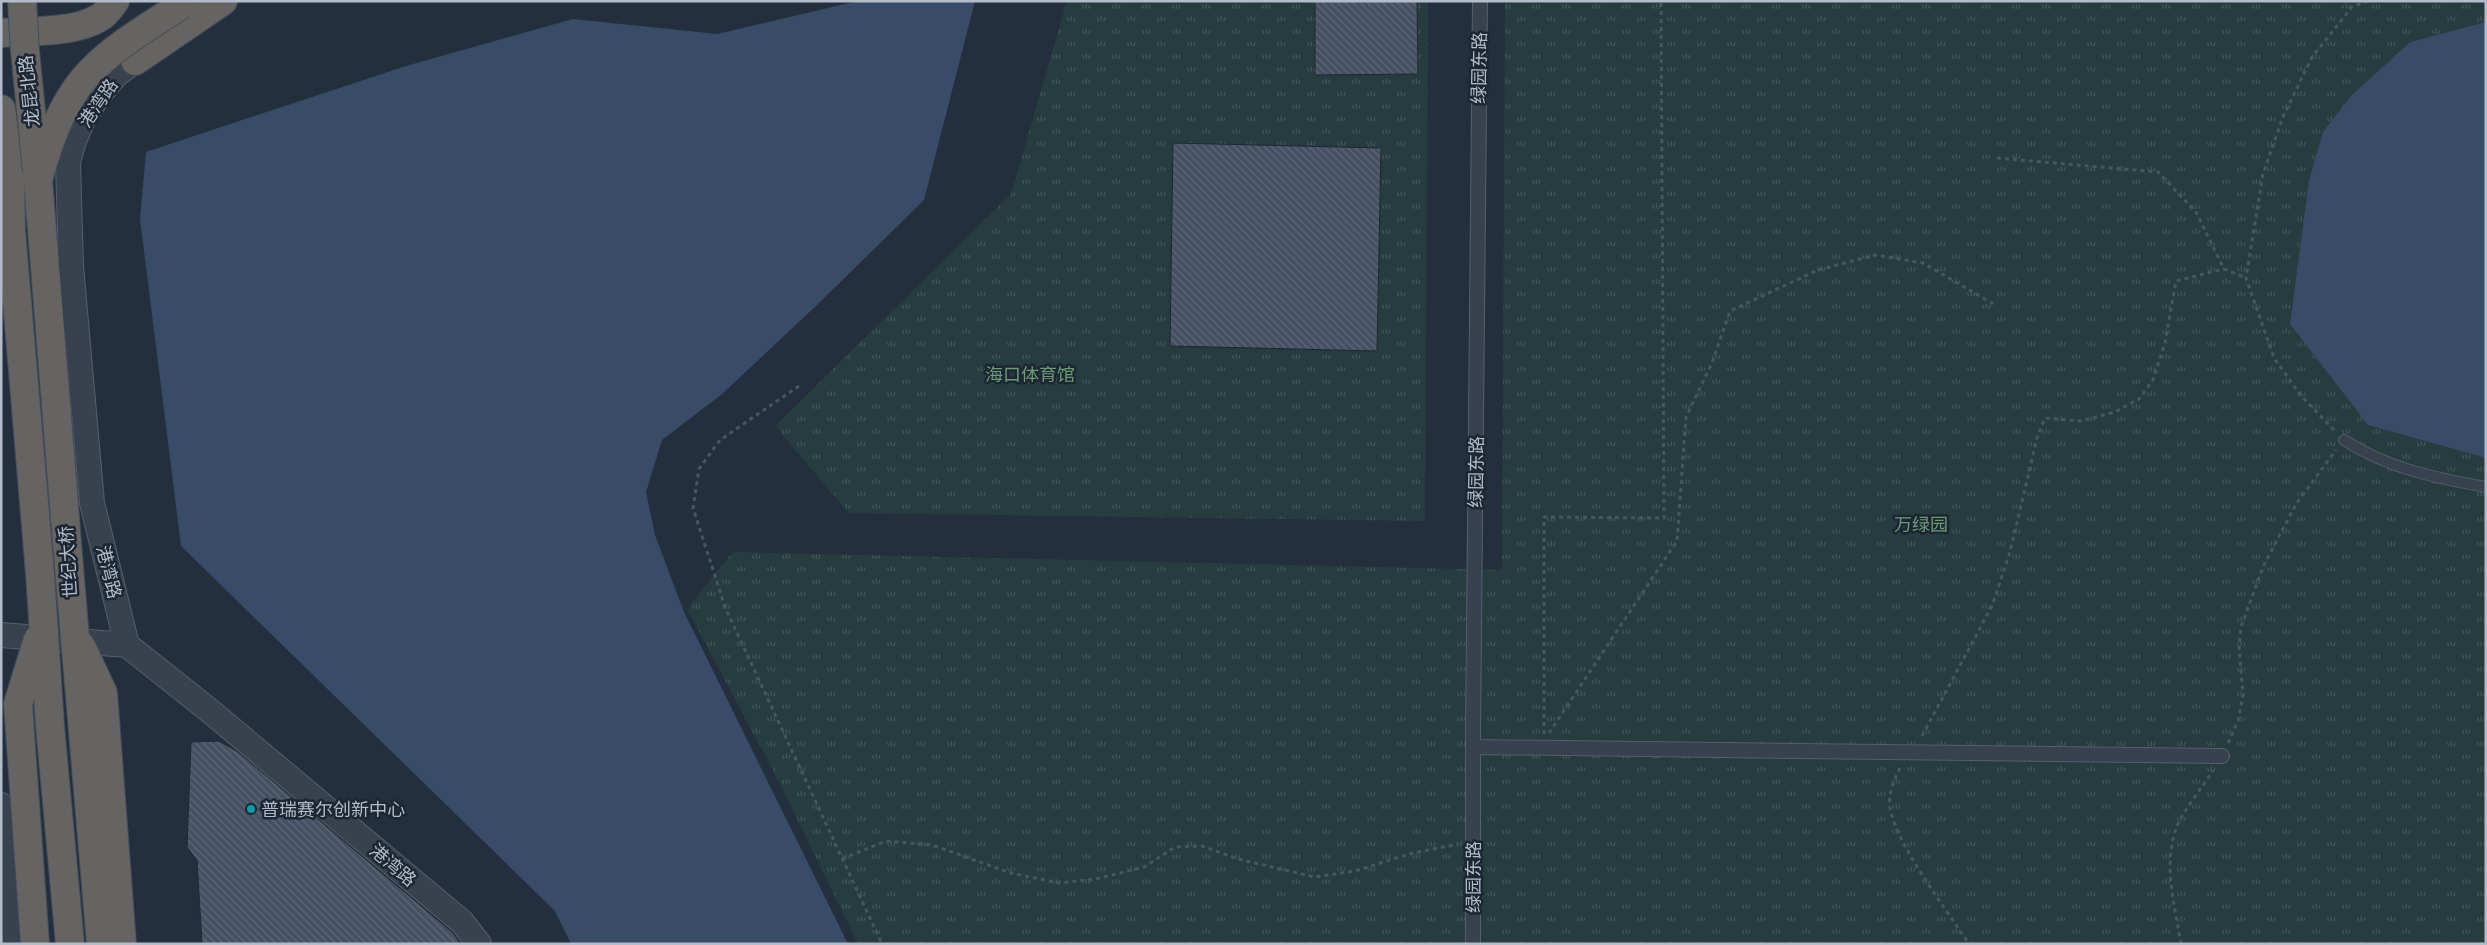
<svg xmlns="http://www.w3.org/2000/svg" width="2487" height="945" font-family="'IBM Plex Sans','Noto Sans SC',sans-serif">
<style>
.park{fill:url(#park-tufts);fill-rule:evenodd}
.water{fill:#394c67}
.building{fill:url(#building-back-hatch);stroke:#1f2835}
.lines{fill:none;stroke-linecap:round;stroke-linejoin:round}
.service-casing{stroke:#565f6c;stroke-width:12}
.pedestrian-casing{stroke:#565f6c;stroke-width:16}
.tertiary-casing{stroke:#565f6c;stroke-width:26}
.trunk-casing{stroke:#434c59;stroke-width:30}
.path{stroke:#44595c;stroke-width:3;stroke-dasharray:4 4;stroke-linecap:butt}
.service{stroke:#38414e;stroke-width:10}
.pedestrian{stroke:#38414e;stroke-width:14}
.tertiary{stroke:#38414e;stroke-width:24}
.trunk{stroke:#656462;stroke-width:28}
.trunk-bridge-casing{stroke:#434c59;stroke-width:30;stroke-linecap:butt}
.trunk-bridge{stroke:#656462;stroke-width:28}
.culture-dot{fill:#0f9aa8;stroke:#1d2633;stroke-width:2}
.labels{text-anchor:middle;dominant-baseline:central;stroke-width:5;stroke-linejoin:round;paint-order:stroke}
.street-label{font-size:18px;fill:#b4bcc9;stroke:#1d2633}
.park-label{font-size:18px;fill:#6b9a76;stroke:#1d2633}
.poi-label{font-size:18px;fill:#b4bcc9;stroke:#1d2633;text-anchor:start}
</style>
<defs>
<pattern id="park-tufts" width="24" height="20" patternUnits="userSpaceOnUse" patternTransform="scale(1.25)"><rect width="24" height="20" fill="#263c3f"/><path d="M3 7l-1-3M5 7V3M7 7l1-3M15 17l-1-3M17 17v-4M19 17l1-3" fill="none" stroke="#435659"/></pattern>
<pattern id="building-back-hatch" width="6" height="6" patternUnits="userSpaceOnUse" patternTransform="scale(1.25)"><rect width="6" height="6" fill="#455162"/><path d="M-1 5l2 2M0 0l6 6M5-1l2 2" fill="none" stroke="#5d6877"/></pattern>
</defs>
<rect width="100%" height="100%" fill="#242f3e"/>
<!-- park -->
<path class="park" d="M 1067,1 L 1315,1 L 1315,74 L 1417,1 L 1428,1 L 1425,521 L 849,513 L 775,426 L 1011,194 ZM 1174,143 L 1380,148 L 1377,351 L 1170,347 Z
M 1505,1 L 2486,1 L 2486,22 L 2410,42 L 2368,425 L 2486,458 L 2486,944 L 858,944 L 775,774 L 687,609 L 733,552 L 1502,570 Z"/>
<!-- water -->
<path class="water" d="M 858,1 L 975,1 L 924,200 L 817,305 L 722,394 L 662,440 L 646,492 L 655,535 L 684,612 L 848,944 L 571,944 L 555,911 L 181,546 L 140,219 L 146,152 L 406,66 L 573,19 L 717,34 Z
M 2486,22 L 2486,458 L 2368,425 L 2290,324 L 2309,180 L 2323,132 L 2351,96 L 2410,42 Z"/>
<!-- building -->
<path class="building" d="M 1315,1 L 1417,1 L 1418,74 L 1315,75 Z
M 1173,143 L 1381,148 L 1377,351 L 1170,346 Z
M 219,741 L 238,752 L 452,932 L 461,944 L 202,944 L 197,860 L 187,847 L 191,742 Z"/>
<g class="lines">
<defs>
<path id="service" d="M 2344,440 C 2387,468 2435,478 2486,487"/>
<path id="pedestrian" d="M 1473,747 L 2222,756
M 1473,944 L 1473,733 L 1480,1"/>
<path id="tertiary" d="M 135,61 L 116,75 L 99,95 L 83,120 L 74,141 L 68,162 L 71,266 L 92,503 L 127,645 L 210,711 L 462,922 L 479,944
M 1,635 L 127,645
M 1,805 L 15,944"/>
<path id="trunk" d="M 1,33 C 29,31 74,33 99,18 C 105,15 111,7 115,1
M 135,61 L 223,1
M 1,109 L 10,175 L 11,230 L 40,574
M 38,180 L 68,555"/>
</defs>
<!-- service casing -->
<use href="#service" class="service-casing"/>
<!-- pedestrian casing -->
<use href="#pedestrian" class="pedestrian-casing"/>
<!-- tertiary casing -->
<use href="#tertiary" class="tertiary-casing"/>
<!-- trunk casing -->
<use href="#trunk" class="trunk-casing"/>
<!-- path -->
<path class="path" d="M 1997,158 L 2158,172 L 2196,212 L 2224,269 L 2246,278
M 799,386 L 720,440 L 699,469 L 693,508 L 725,607 L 882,944
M 2334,430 L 2302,397 L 2274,358 L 2246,278 L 2263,174 L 2283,117 L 2312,57 L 2352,7 L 2367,1
M 1549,733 L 1677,541 L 1686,417 L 1712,363 L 1730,311 L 1818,270 L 1876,255 L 1923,263 L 1995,305
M 1544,734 L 1544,517 L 1664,518 L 1661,1
M 1922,736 L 1992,606 L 2010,552 L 2037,438 L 2045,418 L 2081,421 L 2115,412 L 2139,399 L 2153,380 L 2165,343 L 2176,281 L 2224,269
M 2228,743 L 2238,721 L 2243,695 L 2239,647 L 2241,627 L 2263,567 L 2296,504 L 2336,450
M 1900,768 C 1894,780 1888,794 1890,808 C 1896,844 1948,912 1969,944
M 842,859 L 886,841 L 932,845 L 1011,873 L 1059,883 L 1096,879 L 1144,867 L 1175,847 L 1202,846 L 1238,859 L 1315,877 L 1355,871 L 1409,854 L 1458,844
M 2181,944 C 2175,907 2163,866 2176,829 C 2181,813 2204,786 2213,770"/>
<!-- service -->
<use href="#service" class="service"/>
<!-- pedestrian -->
<use href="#pedestrian" class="pedestrian"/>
<!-- tertiary -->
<use href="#tertiary" class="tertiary"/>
<!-- trunk -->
<use href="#trunk" class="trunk"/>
<defs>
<path id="trunk-bridge" d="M 22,1 L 25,51 L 37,171
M 38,180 C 49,140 63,98 94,68 C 119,43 152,25 181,5
M 68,555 L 101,944
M 40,574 L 50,726 L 70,944
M 81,646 L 103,693 L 122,944
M 35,944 L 18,704 L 38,639"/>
</defs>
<!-- trunk-bridge casing -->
<use href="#trunk-bridge" class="trunk-bridge-casing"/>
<!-- trunk-bridge -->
<use href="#trunk-bridge" class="trunk-bridge"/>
</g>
<!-- markers -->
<circle class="culture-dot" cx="251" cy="809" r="5"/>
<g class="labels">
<!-- street labels -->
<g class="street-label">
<text transform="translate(1479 68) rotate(-89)">绿园东路</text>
<text transform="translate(29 91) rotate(-96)">龙昆北路</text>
<text transform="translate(98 103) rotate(-56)">港湾路</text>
<text transform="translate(1476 472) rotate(-89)">绿园东路</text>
<text transform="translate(68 562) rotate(-94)">世纪大桥</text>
<text transform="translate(109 572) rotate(76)">港湾路</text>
<text transform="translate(393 865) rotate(40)">港湾路</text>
<text transform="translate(1473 877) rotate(-90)">绿园东路</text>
</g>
<!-- park labels -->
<g class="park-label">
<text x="1030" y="374">海口体育馆</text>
<text x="1921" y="524">万绿园</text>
</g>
<!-- poi labels -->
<g class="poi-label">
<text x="261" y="809">普瑞赛尔创新中心</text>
</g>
</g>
<!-- border -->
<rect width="2487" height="945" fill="none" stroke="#b4bcc9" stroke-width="5"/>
</svg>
